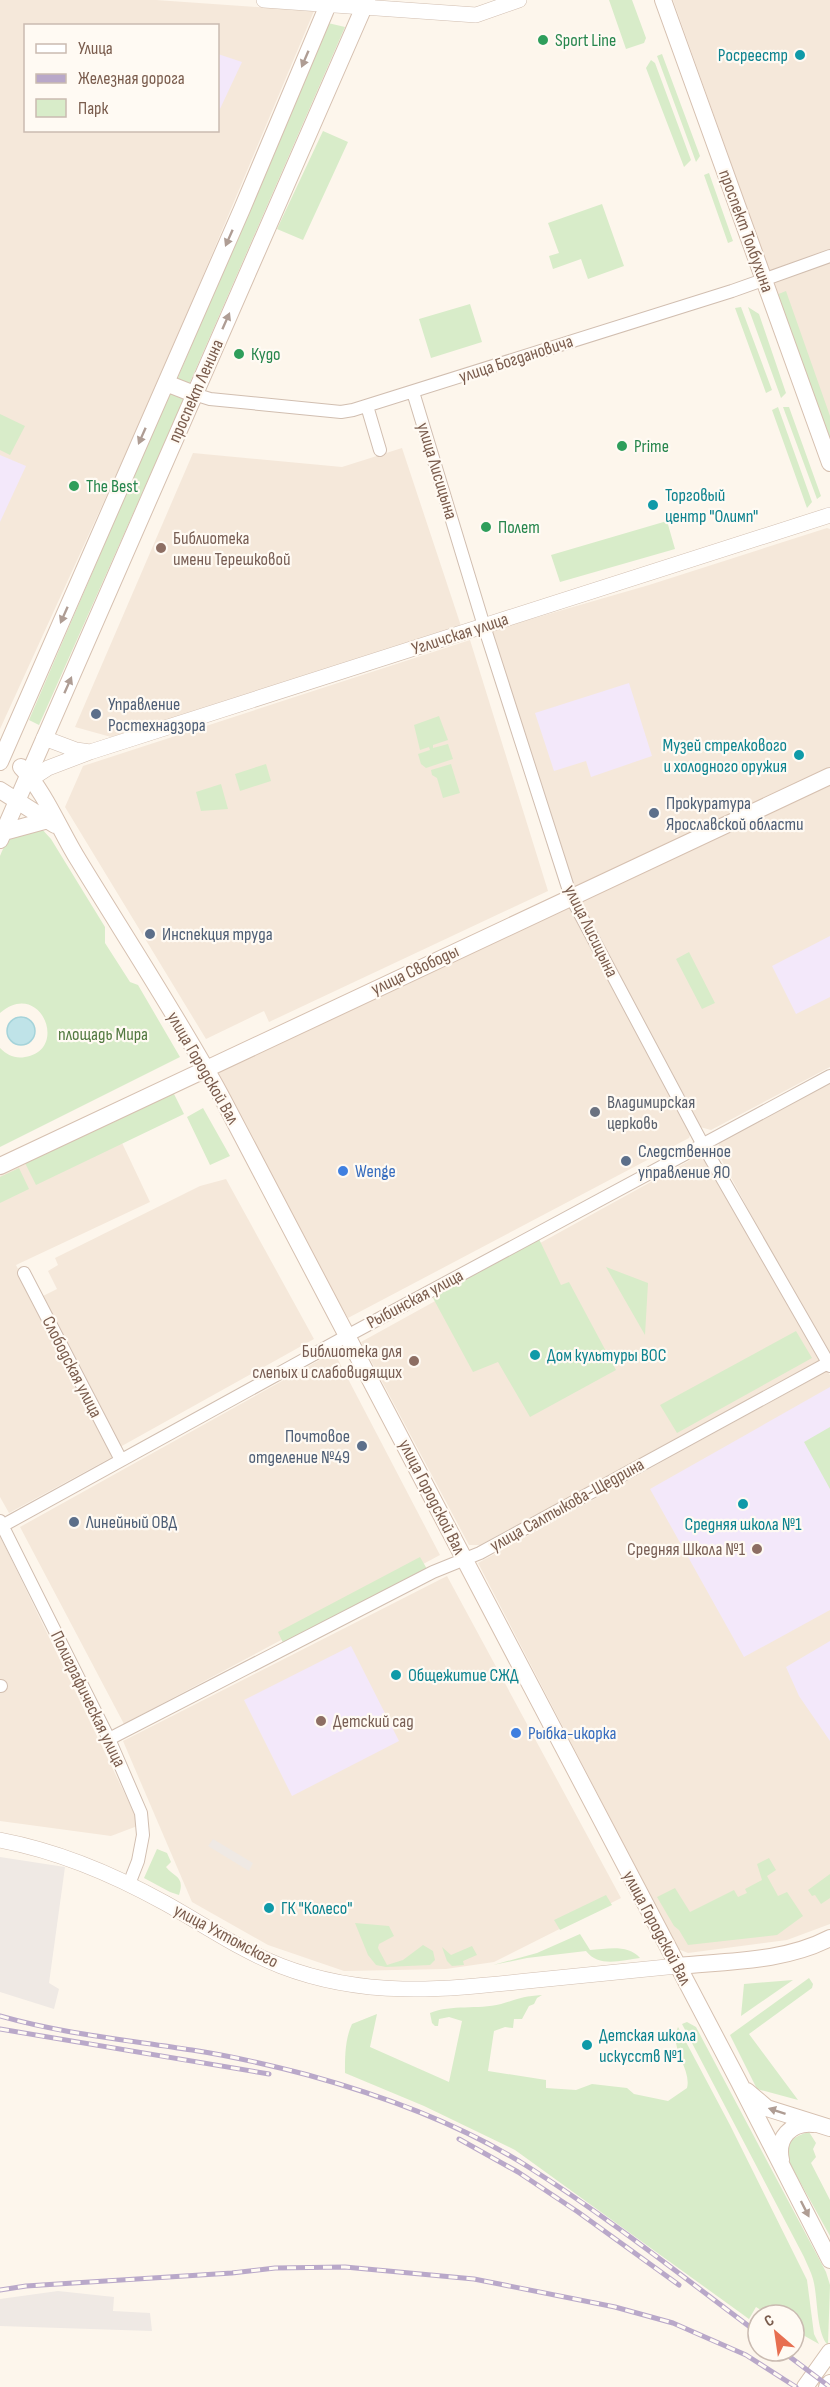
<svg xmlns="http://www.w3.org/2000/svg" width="830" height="2387" font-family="'Sofia Sans Condensed',sans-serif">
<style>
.residential{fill:#f5e8da;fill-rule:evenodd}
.industrial{fill:#efe9e4}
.education{fill:#f3e8fa}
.green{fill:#d8ecc9}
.water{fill:#bfe3e8;stroke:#a5d3da;stroke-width:1.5}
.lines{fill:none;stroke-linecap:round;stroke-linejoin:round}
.minor-casing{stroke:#d1beb0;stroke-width:14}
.tertiary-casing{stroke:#d1beb0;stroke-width:16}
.secondary-casing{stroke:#d6c0b0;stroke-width:18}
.minor{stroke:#fff;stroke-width:12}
.tertiary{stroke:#fff;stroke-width:15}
.secondary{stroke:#fff;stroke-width:16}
.rail-casing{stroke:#b9a8c9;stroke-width:5}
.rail{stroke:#fffaf3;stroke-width:3;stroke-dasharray:9;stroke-linecap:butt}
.oneway{fill:#af9d94}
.leisure-dot{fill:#2e9e5b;stroke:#fffaf3;stroke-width:2}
.culture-dot{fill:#0f9aa8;stroke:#fffaf3;stroke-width:2}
.education-dot{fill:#8d6e63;stroke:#fffaf3;stroke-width:2}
.service-dot{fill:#5c6f8a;stroke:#fffaf3;stroke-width:2}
.worship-dot{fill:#6b7280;stroke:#fffaf3;stroke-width:2}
.shop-dot{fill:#3f7fe0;stroke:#fffaf3;stroke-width:2}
.labels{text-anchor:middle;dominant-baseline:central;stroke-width:4.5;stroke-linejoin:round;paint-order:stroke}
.leisure-label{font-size:18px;fill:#27864d;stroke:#fffaf3;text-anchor:start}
.culture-label{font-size:18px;fill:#0d838f;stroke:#fffaf3;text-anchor:start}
.street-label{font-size:18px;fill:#7a5c4d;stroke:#fffaf3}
.education-label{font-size:18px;fill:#785e54;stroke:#fffaf3;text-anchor:start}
.service-label{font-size:18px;fill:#4e5e75;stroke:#fffaf3;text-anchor:start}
.park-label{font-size:18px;fill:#537a41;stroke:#fffaf3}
.worship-label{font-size:18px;fill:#5b616d;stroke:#fffaf3;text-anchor:start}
.shop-label{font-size:18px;fill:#366cbe;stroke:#fffaf3;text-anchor:start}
</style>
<rect width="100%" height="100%" fill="#fdf6ec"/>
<!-- residential -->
<path class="residential" d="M 0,0 L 156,0 L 314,11 L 158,383 L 0,729 ZM 26,26 L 218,26 L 218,130 L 26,130 Z
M 673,0 L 830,0 L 830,253 L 770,273 Z
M 830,261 L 830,451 L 768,281 Z
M 402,448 L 462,629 L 111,737 L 75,727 L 193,453 L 342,467 Z
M 827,528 L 830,529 L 830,767 L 574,891 L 490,631 L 649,585 Z
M 470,640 L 548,891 L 269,1022 L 264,1011 L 206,1039 L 65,807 L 83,766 Z
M 830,785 L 830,1067 L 711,1130 L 700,1127 L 584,915 L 576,896 Z
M 568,897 L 692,1129 L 689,1138 L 348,1318 L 206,1067 Z
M 830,1082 L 830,1360 L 829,1361 L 718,1153 L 719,1142 Z
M 114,1126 L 150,1202 L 16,1265 L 114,1456 L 9,1513 L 0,1497 L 0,1175 Z
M 696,1157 L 707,1159 L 821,1363 L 480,1545 L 469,1545 L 361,1342 Z
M 226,1179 L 314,1339 L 120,1447 L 41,1297 L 57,1289 L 48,1271 L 58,1265 L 55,1258 L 200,1186 Z
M 334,1352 L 440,1555 L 124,1724 L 20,1527 Z
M 827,1371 L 830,1375 L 830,1924 L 787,1940 L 688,1953 L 678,1949 L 478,1563 Z
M 0,1536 L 140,1825 L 111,1836 L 0,1821 Z
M 447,1576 L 621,1898 L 494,1962 L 446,1969 L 344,1971 L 268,1945 L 192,1902 L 123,1741 Z"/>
<!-- industrial -->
<path class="industrial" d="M 213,1839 L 253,1863 L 249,1871 L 208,1846 Z
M 0,1857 L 65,1867 L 49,1983 L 59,1989 L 54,2009 L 0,1992 Z
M 58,2291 L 114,2297 L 113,2311 L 150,2313 L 152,2331 L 0,2326 L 0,2299 Z"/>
<!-- education -->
<path class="education" d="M 218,54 L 242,62 L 219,111 L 218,111 Z
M 0,455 L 26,466 L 0,522 Z
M 629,683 L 652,756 L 591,777 L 586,761 L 554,771 L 535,713 Z
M 830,936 L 830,997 L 796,1014 L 772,966 Z
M 830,1387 L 830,1610 L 744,1657 L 650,1489 Z
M 830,1641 L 830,1741 L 799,1696 L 786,1667 Z
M 351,1646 L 399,1741 L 292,1796 L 244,1700 Z"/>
<!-- green -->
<path class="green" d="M 609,0 L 632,0 L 646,38 L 644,43 L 626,49 Z
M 328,23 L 345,27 L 188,387 L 176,382 Z
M 662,54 L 700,156 L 696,162 L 657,56 Z
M 651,60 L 655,63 L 691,160 L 684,167 L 646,68 Z
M 323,131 L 348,142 L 303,240 L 277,229 Z
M 709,173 L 733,241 L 728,243 L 704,175 Z
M 602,204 L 624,266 L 588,279 L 581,259 L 553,269 L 549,256 L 559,253 L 548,223 Z
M 786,291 L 830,416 L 830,447 L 776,295 Z
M 470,304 L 482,342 L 431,358 L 419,319 Z
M 741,307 L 772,390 L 766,393 L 735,308 Z
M 748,307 L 759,314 L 786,393 L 781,398 Z
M 170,392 L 184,399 L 39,725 L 29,720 Z
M 778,407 L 812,502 L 807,508 L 772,410 Z
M 783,407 L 789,407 L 821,496 L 817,499 Z
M 0,414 L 25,426 L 10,455 L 0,450 Z
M 667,521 L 675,549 L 560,582 L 551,555 Z
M 439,716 L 448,740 L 433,745 L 433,748 L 448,744 L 453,759 L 426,768 L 421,764 L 418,754 L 430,750 L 429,747 L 420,750 L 414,725 Z
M 266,764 L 271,781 L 240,791 L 235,774 Z
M 451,764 L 460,793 L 443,798 L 437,778 L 432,775 L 431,770 Z
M 221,784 L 228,809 L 201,811 L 196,792 Z
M 40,827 L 51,839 L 105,927 L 105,943 L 130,982 L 138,985 L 180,1057 L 0,1147 L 0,1048 C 7,1055 15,1059 25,1057 C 70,1050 40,978 0,1013 L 0,856 C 10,832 16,833 40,827 Z
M 689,952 L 715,1003 L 702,1009 L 676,959 Z
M 173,1092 L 184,1114 L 36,1185 L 24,1161 Z
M 203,1108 L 230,1156 L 210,1165 L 187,1117 Z
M 19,1168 L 29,1189 L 0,1203 L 0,1177 Z
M 539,1239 L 561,1285 L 569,1282 L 616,1370 L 530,1417 L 498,1362 L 473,1372 L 433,1298 L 438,1295 L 435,1293 L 486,1268 Z
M 606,1267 L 648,1283 L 645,1335 Z
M 796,1331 L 812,1358 L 677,1433 L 660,1405 Z
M 830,1427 L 830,1489 L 804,1442 Z
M 420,1557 L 427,1569 L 284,1645 L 278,1632 Z
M 157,1849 L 167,1853 L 171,1862 L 166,1867 C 175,1878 185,1876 179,1895 L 170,1892 L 144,1878 Z
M 769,1858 L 776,1870 L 767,1876 L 778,1896 L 787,1892 L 803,1916 L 777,1935 L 688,1945 L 679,1930 L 674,1926 L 657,1897 L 675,1888 L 690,1912 L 734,1890 L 738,1897 L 747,1893 L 745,1889 L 762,1880 L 757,1864 Z
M 830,1874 L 830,1898 L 821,1904 L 815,1895 L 812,1896 L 808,1890 Z
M 606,1895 L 612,1905 L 560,1930 L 554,1920 Z
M 355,1923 L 389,1926 L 394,1936 L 379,1944 L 378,1948 L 387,1965 L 403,1960 L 423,1945 L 433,1951 L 435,1960 L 430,1965 L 386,1967 L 376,1965 L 368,1955 Z
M 580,1934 L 590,1950 C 607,1949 628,1944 640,1958 C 622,1960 599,1968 586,1951 L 527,1958 L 493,1965 L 537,1953 Z
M 472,1946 L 477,1955 L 463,1961 L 464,1965 L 452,1966 L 447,1961 L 442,1947 L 451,1955 Z
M 809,1978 L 813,1984 L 812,1988 L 749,2034 L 798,2100 L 757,2089 L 730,2035 Z
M 793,1980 L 741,2016 L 744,1984 Z
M 542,1995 L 537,1998 L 534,2004 L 529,2006 L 522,2019 L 514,2019 L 513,2028 L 505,2027 L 494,2031 L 488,2071 L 546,2080 L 546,2088 L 576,2090 L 592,2084 L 627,2088 L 634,2094 L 668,2101 L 687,2088 C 692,2069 668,2047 678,2027 L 730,2125 L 807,2280 L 814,2334 L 819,2344 L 794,2330 L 794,2315 L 769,2315 L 756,2307 L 749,2319 L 515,2150 L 424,2106 L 345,2073 C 345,2056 345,2039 352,2024 L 377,2014 L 370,2047 L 449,2082 L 462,2021 L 449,2017 L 439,2019 L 438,2026 L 435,2026 L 432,2023 L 430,2013 C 452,2004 477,2010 501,2004 C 518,1999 524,1996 542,1995 Z
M 687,2022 L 696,2027 L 826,2272 L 830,2285 L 828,2345 C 816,2334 818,2296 813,2279 C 811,2272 807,2264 804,2257 L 682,2024 Z
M 809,2132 L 816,2143 L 813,2149 L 816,2157 L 811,2163 L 830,2200 L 830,2236 L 790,2164 C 784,2145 790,2137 809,2132 Z"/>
<!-- water -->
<path class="water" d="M7 1031a14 14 0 1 1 28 0a14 14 0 1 1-28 0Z"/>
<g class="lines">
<defs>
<path id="minor" d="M 413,392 L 484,626 L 571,897 L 703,1145 L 830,1366
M 194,394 L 210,399 L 341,412 L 353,410 L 732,291 L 830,256
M 367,406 L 380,450
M 24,1273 L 121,1460
M 0,1521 L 109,1739 L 141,1813 L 143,1835 L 138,1861 L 129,1884
M 2,1526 L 347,1336 L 830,1076
M 0,1686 L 1,1686
M 109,1739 L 433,1572 L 480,1553 L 830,1362"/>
<path id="tertiary" d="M 264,0 L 476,15 L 519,0
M 44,738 L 76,750 L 90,752
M 25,783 L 48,768 L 90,752 L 830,515
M 0,1840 C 58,1851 113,1874 165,1903 C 203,1924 240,1950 281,1966 C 364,1998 441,1990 527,1981 C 577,1976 627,1971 677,1966"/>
<path id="secondary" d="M 663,0 L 830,463
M 166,383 L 194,394
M 0,762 L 242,209 L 330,0
M 21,767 C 46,793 60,831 79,861 C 126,938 176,1014 220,1094 L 739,2082 L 830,2260
M 0,790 L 55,825
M 4,832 L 48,820
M 0,840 L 367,0
M 0,1166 L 830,776
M 677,1966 C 728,1961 784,1962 830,1938
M 747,2091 L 767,2108 L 830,2128
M 781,2160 C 776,2138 791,2122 813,2124
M 805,2387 L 830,2352
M 827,2387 L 830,2383"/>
</defs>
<!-- minor casing -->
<use href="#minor" class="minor-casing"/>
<!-- tertiary casing -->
<use href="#tertiary" class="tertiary-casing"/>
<!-- secondary casing -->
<use href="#secondary" class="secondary-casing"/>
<!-- minor -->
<use href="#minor" class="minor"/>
<!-- tertiary -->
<use href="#tertiary" class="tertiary"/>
<!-- secondary -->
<use href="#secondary" class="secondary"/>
<defs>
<path id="rail" d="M 0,2016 C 63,2034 128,2040 192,2050 C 231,2056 270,2065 308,2075 C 384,2096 463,2125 530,2168 C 609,2218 683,2277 758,2333
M 0,2029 L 269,2074
M 459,2139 L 518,2172 L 578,2212 L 679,2285
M 0,2290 L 26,2286 L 232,2273 L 275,2268 L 345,2267 L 474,2279 L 615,2307 L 673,2323 L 746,2355 L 796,2387
M 782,2351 L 830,2387"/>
</defs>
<!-- rail casing -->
<use href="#rail" class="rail-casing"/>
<!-- rail -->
<use href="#rail" class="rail"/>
</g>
<!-- one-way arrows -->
<defs><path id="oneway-solid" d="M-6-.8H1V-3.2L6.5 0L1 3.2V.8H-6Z" transform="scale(1.5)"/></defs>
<g class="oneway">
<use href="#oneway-solid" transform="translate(305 59) rotate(113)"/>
<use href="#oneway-solid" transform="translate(229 238) rotate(114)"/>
<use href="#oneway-solid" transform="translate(226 321) rotate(-66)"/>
<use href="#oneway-solid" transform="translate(142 436) rotate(114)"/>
<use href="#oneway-solid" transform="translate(64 615) rotate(114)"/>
<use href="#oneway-solid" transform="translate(68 685) rotate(-66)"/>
<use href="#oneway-solid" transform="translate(777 2111) rotate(-162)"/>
<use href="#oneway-solid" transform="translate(805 2209) rotate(63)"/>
</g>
<!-- markers -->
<g class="leisure-dot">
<circle cx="543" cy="40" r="6"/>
<circle cx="239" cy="354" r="6"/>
<circle cx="622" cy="446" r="6"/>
<circle cx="74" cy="486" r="6"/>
<circle cx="486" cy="527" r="6"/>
</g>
<g class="culture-dot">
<circle cx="800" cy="55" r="6"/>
<circle cx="653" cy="505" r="6"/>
<circle cx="799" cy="755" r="6"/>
<circle cx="535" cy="1355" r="6"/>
<circle cx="743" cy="1504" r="6"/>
<circle cx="396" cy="1675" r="6"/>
<circle cx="269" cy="1908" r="6"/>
<circle cx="587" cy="2045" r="6"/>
</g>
<g class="education-dot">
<circle cx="161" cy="548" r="6"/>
<circle cx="414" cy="1361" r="6"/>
<circle cx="757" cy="1549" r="6"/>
<circle cx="321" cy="1721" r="6"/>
</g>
<g class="service-dot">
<circle cx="96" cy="714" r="6"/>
<circle cx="654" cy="813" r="6"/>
<circle cx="150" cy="934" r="6"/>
<circle cx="626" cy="1161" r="6"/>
<circle cx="362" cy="1446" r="6"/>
<circle cx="74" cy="1522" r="6"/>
</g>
<circle class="worship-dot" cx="595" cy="1112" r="6"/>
<g class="shop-dot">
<circle cx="343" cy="1171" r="6"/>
<circle cx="516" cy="1733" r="6"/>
</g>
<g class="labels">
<!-- leisure labels -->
<g class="leisure-label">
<text x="555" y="40">Sport Line</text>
<text x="251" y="354">Кудо</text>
<text x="634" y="446">Prime</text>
<text x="86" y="486">The Best</text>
<text x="498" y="527">Полет</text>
</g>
<!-- culture labels -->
<g class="culture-label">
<text x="788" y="55" text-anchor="end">Росреестр</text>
<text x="665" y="495">Торговый<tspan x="665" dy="21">центр "Олимп"</tspan></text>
<text x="787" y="745" text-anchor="end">Музей стрелкового<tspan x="787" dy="21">и холодного оружия</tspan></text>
<text x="547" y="1355">Дом культуры ВОС</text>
<text x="743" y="1524" text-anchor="middle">Средняя школа №1</text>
<text x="408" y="1675">Общежитие СЖД</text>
<text x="281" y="1908">ГК "Колесо"</text>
<text x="599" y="2035">Детская школа<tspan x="599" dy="21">искусств №1</tspan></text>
</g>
<!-- street labels -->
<g class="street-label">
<text transform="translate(746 231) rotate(70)">проспект Толбухина</text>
<text transform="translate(516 359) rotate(-18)">улица Богдановича</text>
<text transform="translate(196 391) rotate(-66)">проспект Ленина</text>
<text transform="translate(437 471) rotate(73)">улица Лисицына</text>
<text transform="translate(460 634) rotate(-18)">Угличская улица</text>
<text transform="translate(591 931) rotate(64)">улица Лисицына</text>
<text transform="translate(415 970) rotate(-25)">улица Свободы</text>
<text transform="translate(203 1068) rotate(60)">улица Городской Вал</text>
<text transform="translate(415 1299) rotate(-28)">Рыбинская улица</text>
<text transform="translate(72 1367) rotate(63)">Слободская улица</text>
<text transform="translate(432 1497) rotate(63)">улица Городской Вал</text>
<text transform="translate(567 1505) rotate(-29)">улица Салтыкова-Щедрина</text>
<text transform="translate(88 1699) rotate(64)">Полиграфическая улица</text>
<text transform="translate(657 1928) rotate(62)">улица Городской Вал</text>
<text transform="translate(226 1936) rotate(28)">улица Ухтомского</text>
</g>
<!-- education labels -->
<g class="education-label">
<text x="173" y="538">Библиотека<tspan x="173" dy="21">имени Терешковой</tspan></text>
<text x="402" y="1351" text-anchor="end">Библиотека для<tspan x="402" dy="21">слепых и слабовидящих</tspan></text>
<text x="745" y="1549" text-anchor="end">Средняя Школа №1</text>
<text x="333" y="1721">Детский сад</text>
</g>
<!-- service labels -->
<g class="service-label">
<text x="108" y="704">Управление<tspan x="108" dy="21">Ростехнадзора</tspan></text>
<text x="666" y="803">Прокуратура<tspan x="666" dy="21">Ярославской области</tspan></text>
<text x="162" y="934">Инспекция труда</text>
<text x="638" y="1151">Следственное<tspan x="638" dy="21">управление ЯО</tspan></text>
<text x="350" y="1436" text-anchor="end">Почтовое<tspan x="350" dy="21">отделение №49</tspan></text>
<text x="86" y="1522">Линейный ОВД</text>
</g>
<!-- park labels -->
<g class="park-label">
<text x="103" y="1034">площадь Мира</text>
</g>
<!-- worship labels -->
<g class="worship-label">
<text x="607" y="1102">Владимирская<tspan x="607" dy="21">церковь</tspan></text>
</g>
<!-- shop labels -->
<g class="shop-label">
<text x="355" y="1171">Wenge</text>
<text x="528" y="1733">Рыбка-икорка</text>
</g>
</g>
<!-- legend -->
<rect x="24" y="24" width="195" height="108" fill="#fffaf3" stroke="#cabbb1" stroke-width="1.5"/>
<rect x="36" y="44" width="30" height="9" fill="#ffffff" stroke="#cabbb1" stroke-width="1.5"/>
<text x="78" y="54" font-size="18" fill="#7a5c4d">Улица</text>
<rect x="36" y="74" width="30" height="9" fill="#b9a8c9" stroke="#cabbb1" stroke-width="1.5"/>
<text x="78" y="84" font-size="18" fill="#7a5c4d">Железная дорога</text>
<rect x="36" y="99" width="30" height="18" fill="#d8ecc9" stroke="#cabbb1" stroke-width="1.5"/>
<text x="78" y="114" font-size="18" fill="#7a5c4d">Парк</text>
<!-- north arrow -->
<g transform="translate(776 2333) rotate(331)"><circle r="28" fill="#fffaf3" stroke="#cabbb1" stroke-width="1.5"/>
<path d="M0-4.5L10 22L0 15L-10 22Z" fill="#e76f51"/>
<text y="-9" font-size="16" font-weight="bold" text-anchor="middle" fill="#7a5c4d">С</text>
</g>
</svg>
